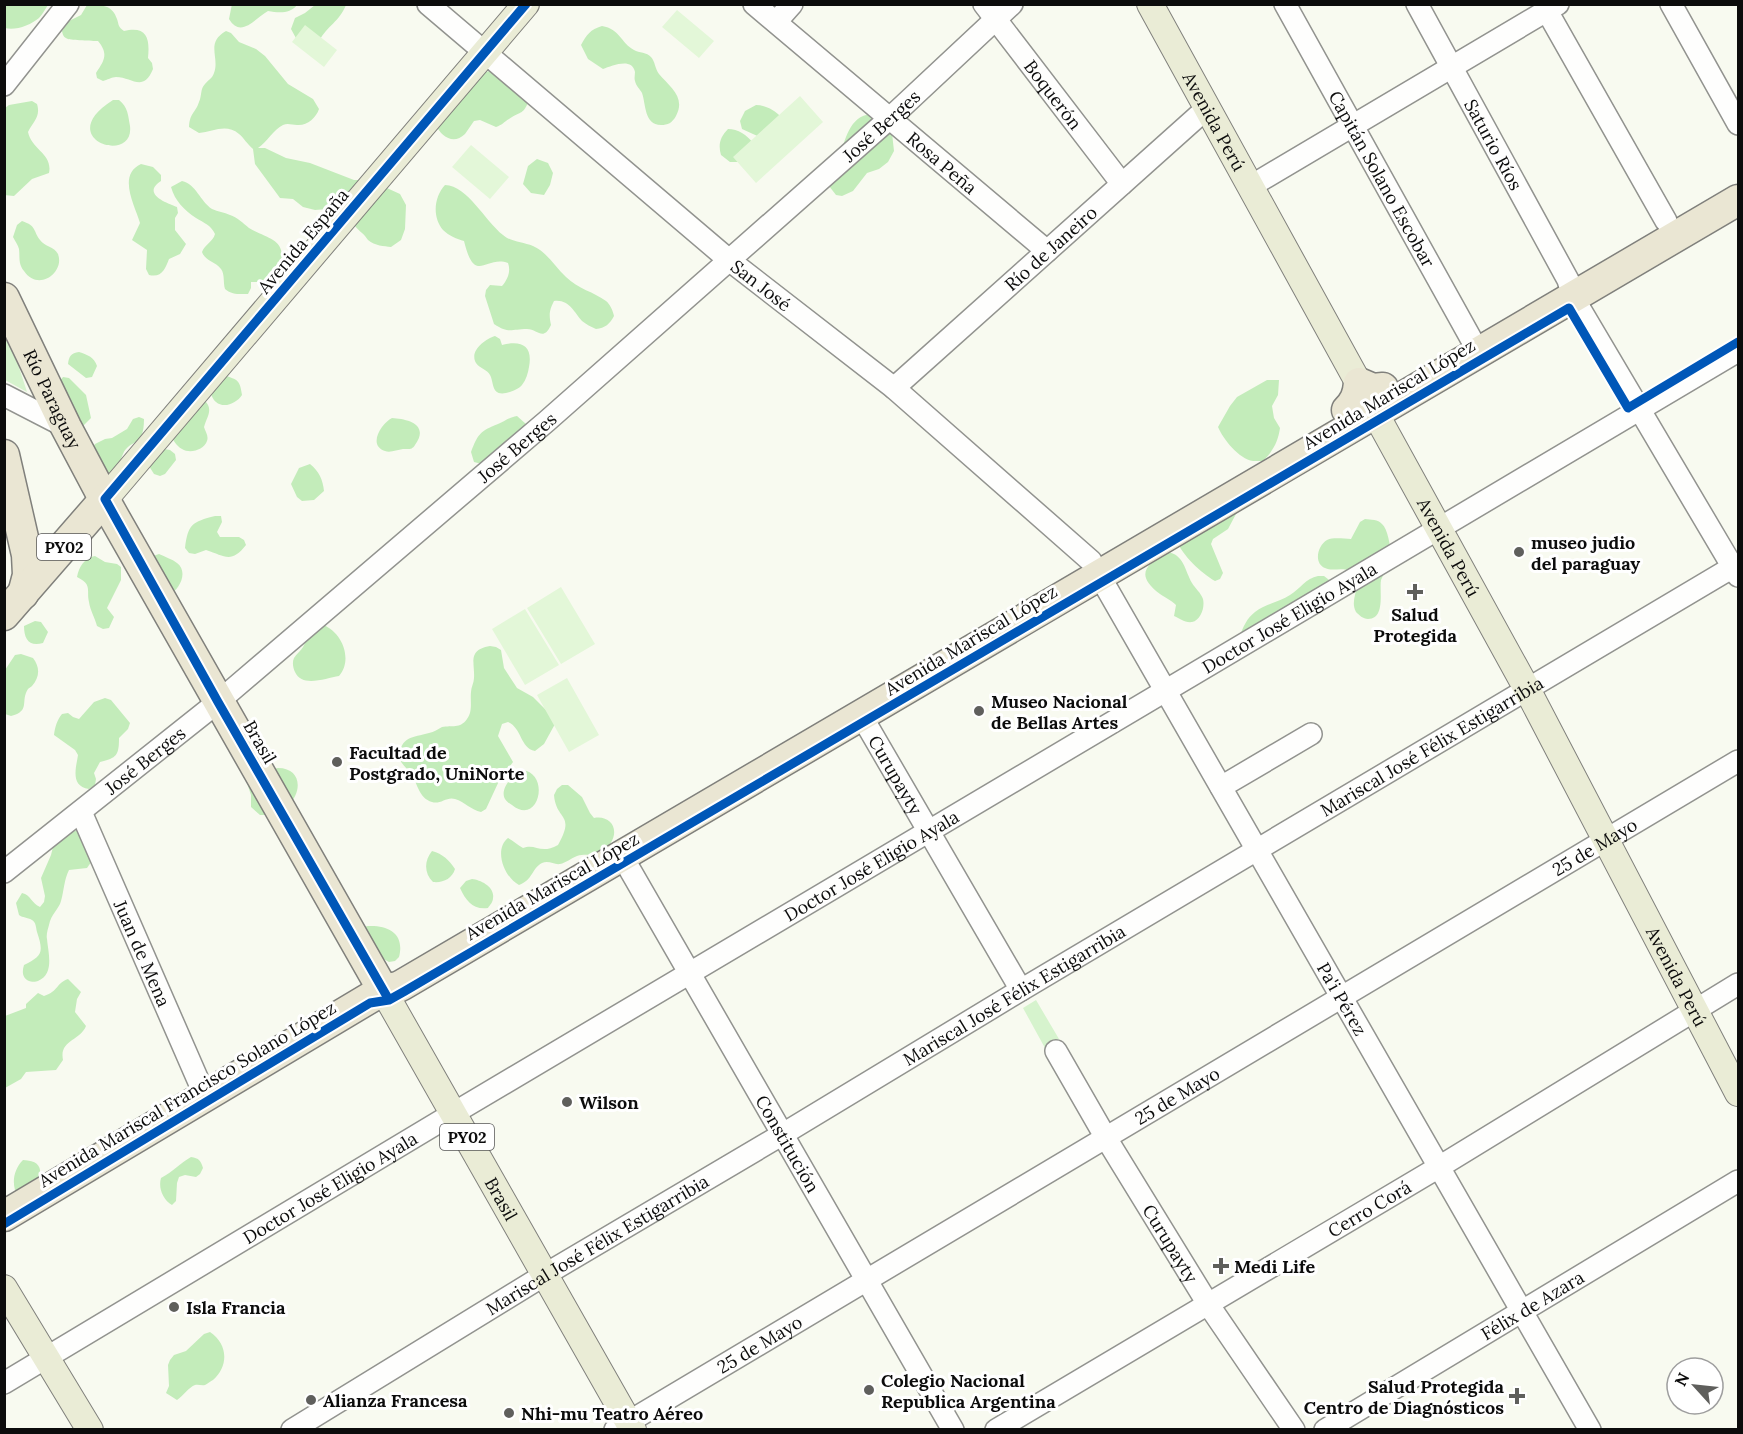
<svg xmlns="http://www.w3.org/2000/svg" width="1743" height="1434" font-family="Lora,serif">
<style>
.green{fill:#d6f3cd}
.forest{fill:#c3ecba}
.pitch{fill:#e3f7d8}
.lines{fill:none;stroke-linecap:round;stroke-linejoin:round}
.minor-casing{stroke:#92938f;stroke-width:24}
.major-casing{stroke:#80807c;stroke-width:28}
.highway-casing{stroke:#80807c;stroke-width:33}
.minor{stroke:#fefefd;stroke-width:21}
.major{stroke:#eaecd6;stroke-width:26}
.highway{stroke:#eae6d3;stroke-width:30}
.cycleway-casing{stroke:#fff;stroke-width:13}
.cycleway{stroke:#0057b8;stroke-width:9}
.poi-dot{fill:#5f5f5c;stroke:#fff;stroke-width:2}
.labels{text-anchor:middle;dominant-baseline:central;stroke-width:6;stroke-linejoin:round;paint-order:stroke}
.shield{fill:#fff;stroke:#555;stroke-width:1.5}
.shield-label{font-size:16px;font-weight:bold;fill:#0c0c0c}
.street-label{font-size:18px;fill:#0c0c0c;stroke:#fff}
.poi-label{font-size:18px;font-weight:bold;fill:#0c0c0c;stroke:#fff;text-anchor:start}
</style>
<rect width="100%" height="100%" fill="#f8faf0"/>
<!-- green -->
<path class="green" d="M 5,337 L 18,364 L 27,392 L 5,380 Z
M 1036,1000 L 1059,1039 L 1045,1048 L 1023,1008 Z"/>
<!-- forest -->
<path class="forest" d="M 232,4 L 297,4 L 297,5 C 290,14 279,13 268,11 C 255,18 241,39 229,19 Z
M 4,5 L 5,4 L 48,5 C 45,9 43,14 39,18 C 31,25 15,31 5,28 Z
M 87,5 C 101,5 112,4 117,19 C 119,25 118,27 124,31 C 147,26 150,38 148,58 L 152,63 L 153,69 C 143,93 132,77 116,77 C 112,77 107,80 103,81 L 97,78 L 96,73 C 104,61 109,54 98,41 C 93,41 71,40 68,39 C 63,37 63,35 62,31 L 69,21 L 81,15 Z
M 315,5 L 346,5 C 339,22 328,25 319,41 L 297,40 L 291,29 L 295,18 L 305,13 Z
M 602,26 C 620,29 621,43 634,50 C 639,53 647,52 651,57 C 655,61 655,69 659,74 C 670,87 686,97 676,116 C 672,123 668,125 661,125 C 644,125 646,104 642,93 C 640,89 636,86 635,81 C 634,78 635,75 635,72 C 632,57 612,66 603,69 L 588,59 L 581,45 C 587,34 590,30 602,26 Z
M 226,31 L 231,33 L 239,42 L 256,49 L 265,56 L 288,84 L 313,99 L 319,109 C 316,118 307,126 297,125 C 292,125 288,123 283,125 C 274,129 267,142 258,148 L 265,148 L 286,158 L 310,163 L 354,180 L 366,180 L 378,184 L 400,194 L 406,205 L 405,229 L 401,240 L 391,247 C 384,246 375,246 368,240 C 366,238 365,235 362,233 C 351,223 350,220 348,205 L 336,201 L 327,209 L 315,210 L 303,207 L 293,199 L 280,198 L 255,164 L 253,149 C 247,144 244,138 239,134 C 226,123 213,132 199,133 L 189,127 C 190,112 195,114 199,102 C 202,96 200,89 205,84 C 208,80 212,79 214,73 C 220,57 205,43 226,31 Z
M 492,70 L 530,98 C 523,116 522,110 509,119 C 504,122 502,125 496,127 L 480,120 L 474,121 C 471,125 468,130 465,134 C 454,145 441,137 436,125 L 481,74 Z
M 113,100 L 119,100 C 128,107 128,115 130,126 C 135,166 51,139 113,100 Z
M 32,101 L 37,104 C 41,117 33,122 28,132 C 32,150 53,154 49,173 L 32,179 L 14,196 L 4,195 L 5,108 L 9,105 Z
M 756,105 C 765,105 775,110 781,117 L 764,139 L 742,129 L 740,121 L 745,111 Z
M 871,114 L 892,133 L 894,151 L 888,162 L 879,169 L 867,173 L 853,191 L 842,196 L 836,195 L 829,186 C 832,177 836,167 839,158 C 845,141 849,116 871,114 Z
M 728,129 C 738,129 747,135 753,143 L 742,162 L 730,162 L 721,155 C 718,145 720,137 728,129 Z
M 537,159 L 548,163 L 553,173 L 550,185 L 544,195 L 531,193 L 523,184 L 528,166 Z
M 141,164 L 153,167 L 161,175 L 161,181 C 141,194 167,203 177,207 L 178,213 L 175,218 L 175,230 L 186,244 L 180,254 L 169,259 C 165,269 162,278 149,275 L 146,269 L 147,250 L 132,240 L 140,223 C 135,206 117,175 141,164 Z
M 182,181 C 196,184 200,201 212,209 C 218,212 224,212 230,215 C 237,217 243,223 249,228 C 267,239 288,239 280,265 C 277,272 274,279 268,285 L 257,282 L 251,282 L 251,288 L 248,294 C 239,294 232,295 225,289 C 223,283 225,274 221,269 C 215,261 205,261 202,252 C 205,244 213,242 215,234 C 211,225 204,223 196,218 C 184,210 175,201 171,187 Z
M 445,185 C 468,186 485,221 503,235 C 511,242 523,242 533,246 C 547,252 555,267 566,277 C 578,289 594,292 606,301 C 610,304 613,311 614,316 C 610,324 605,328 596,329 C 591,327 586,324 582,321 C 574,312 569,299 554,301 C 549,311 549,315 551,325 C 543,342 538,329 527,329 C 511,329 509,334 494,324 L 485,296 L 486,290 L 490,285 L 502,286 C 508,279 511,271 508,263 C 485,255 475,286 464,241 C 457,239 449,236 443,230 C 432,217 434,197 445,185 Z
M 22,221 C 37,226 33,231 40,240 C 45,247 54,246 58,254 C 65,273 38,292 24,271 C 18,264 20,257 19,249 C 18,245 15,241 13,237 L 17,225 Z
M 495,336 L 500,339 L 502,345 C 522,340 533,346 529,367 C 528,373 526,380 522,385 C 519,389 511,392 506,393 C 491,396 494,382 490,375 C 487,369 480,369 476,363 C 469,351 485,339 495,336 Z
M 79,352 C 88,355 94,357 97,366 L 92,377 L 86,378 L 68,364 C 69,356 71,353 79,352 Z
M 224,375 C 238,380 240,380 242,395 C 237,403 224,409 216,402 C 212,399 211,393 209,389 Z
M 63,377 L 69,378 L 86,395 L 91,418 L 83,426 L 76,425 L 59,382 Z
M 1267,380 L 1279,380 L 1278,395 L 1272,406 L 1274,418 L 1280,428 C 1278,442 1273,451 1263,461 C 1259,461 1256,461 1253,461 C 1239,459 1223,439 1218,427 L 1230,406 L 1237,397 Z
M 204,400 C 214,409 207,416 204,427 C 205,431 209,436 207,441 C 204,450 190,454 182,449 C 176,446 173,439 169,433 Z
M 517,416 L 526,424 L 530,436 C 515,446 494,469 474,462 L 471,452 C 478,434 480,431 498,424 C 505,421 510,417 517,416 Z
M 139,417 L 144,419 C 144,449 130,438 123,454 C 118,465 119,469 110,479 L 88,455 L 95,444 L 105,439 L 112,438 L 127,429 L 133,419 Z
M 392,418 C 407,419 430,424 415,445 C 412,450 409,449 403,449 C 397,450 390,453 385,451 C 367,445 382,423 392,418 Z
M 164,449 L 170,450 L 175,454 L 176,460 L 165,474 L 160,476 L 154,474 L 147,463 Z
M 310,464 C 319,471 323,480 324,491 L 314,500 L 302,501 L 297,497 L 291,484 L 299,468 Z
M 1235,508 L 1236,514 L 1228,529 L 1213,539 L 1211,544 L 1223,573 L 1220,579 L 1215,581 C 1201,573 1182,555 1177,541 Z
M 215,516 L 221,516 L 222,522 L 217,532 L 220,537 L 239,537 L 244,540 L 246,545 C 231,564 225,556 206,550 L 195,554 L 189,553 L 185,548 C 188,524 192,522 215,516 Z
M 1365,519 C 1371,520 1378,519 1382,524 C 1389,530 1392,555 1390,563 C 1388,569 1383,574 1381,580 C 1379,590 1386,619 1368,619 C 1363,619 1359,615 1356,612 C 1351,603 1356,594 1357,585 C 1357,581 1355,576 1353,572 C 1341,566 1334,572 1325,568 C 1313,563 1318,545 1327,540 C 1334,537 1344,539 1351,539 L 1360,522 Z
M 1167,552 C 1184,554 1185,571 1192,583 C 1195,588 1201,593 1203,599 C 1205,607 1201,620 1192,622 C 1185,623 1179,618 1174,616 L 1176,605 C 1171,600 1166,598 1160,594 C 1135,575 1145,565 1167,552 Z
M 159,554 C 165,557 172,559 177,563 C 189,572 179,590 169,595 L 153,556 Z
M 95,556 L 105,562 L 117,564 L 121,567 L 121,580 L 107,608 L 114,617 L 109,628 L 103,629 L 97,626 C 95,618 90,610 89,602 C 86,590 93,585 77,577 C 79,567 84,558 95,556 Z
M 1318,576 L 1324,576 L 1333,583 L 1240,636 C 1243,627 1247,618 1255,612 C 1265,604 1279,602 1290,595 C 1300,589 1306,578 1318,576 Z
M 35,621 L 41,622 L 48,632 L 43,643 C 29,647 24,639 24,626 Z
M 320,624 C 341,629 354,659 339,676 C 326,678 302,688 295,672 C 293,668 292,662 294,658 C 296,654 301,651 303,647 C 308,637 311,631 320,624 Z
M 490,646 L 496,647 L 501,650 L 504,668 L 517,688 L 533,697 L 554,718 L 555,724 L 544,744 L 535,751 C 520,748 522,728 508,722 L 502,724 L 498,736 L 513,762 L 499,781 L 486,809 L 481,812 C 471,810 465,802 455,799 C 447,796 440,805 432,802 C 419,798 418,785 412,775 C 409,770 403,766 400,760 C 399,736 412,738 429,733 C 434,732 438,729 442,727 C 452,725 460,729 467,719 C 473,711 470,701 471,692 C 471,687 474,683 474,678 C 475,663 467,650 490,646 Z
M 21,654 L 33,658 C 40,667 40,677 32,686 C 31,687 29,688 28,689 C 20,701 31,711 11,716 L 5,714 L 5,670 L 15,655 Z
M 105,698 L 111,700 L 130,723 L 128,729 L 119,738 C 119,755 117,758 100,762 L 94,773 L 96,779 L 95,785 L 89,789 C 70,786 76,768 78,755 L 75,750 L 54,735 C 55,727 57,720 62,714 L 68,713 L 73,717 L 79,719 L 94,702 Z
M 278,768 C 302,768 303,793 287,806 C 279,813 270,815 260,815 L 251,807 L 251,795 L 246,780 L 249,774 Z
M 522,770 C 551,773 539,827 512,805 C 510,804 507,802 505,799 C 499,789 514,773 522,770 Z
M 562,785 L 568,785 L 582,797 L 590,813 L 594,818 C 611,815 620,830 610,844 C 597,861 591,852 577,856 C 571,858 566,863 560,864 C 554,865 549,860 542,863 C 532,868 533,880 519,885 C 505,878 493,850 508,838 C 514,841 517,845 523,848 C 536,843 540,855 558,845 C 576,813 556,821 554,795 L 557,789 Z
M 81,829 L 94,858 L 87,868 L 69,870 C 64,880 64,890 61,901 C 59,909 51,914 49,925 C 48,929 46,934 47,939 C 48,952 55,974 38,981 C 36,982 31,982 29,981 C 22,978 22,971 24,965 C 42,956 44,953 37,932 C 36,928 36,922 32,920 C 27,917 23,918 19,915 L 16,903 L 22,893 C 31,895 32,904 40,907 L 44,902 L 45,896 L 41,878 L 51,855 L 54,843 L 63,835 Z
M 432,851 C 443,854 449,860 455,869 C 452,879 443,883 433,882 C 424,873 424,861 432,851 Z
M 472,879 C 481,880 495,887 493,898 C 493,902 490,905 488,908 C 473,910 466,901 460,888 L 466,881 Z
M 368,926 C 389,925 405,934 399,957 L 395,961 L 389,962 L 380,957 L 362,927 Z
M 68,979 L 81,992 L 77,999 L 75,1012 L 86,1026 C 80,1041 59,1040 63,1060 L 56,1070 L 26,1072 L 21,1079 L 5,1088 L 5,1016 L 26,1008 L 26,1004 L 38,993 L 44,996 C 59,991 56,983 68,979 Z
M 191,1157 C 199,1158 201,1161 203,1168 L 200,1174 L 196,1177 L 185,1175 L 179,1177 L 177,1183 L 176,1201 L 172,1205 C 163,1200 158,1188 161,1178 C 173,1172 180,1163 191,1157 Z
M 23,1160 C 49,1161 39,1179 35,1196 L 18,1197 C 11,1185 13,1170 23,1160 Z
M 210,1332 C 228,1344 229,1366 213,1380 C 211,1381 207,1384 205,1385 C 202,1386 198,1384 195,1385 C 189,1387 183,1396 177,1400 L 166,1393 L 169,1386 L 168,1365 L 170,1360 L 174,1355 L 186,1351 L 204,1334 Z"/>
<!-- pitch -->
<path class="pitch" d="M 677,10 L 714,41 L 699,58 L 662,27 Z
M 305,25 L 337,50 L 324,67 L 292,42 Z
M 800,96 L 823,122 L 756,183 L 733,157 Z
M 471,145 L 509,177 L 490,199 L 452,167 Z
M 561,587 L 595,644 L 561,664 L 527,608 Z
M 525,609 L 559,665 L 525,685 L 492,629 Z
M 567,678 L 599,735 L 569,752 L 537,695 Z"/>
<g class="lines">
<defs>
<g id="minor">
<path id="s1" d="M 428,4 L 729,260 L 894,388 L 1091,561 L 1590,1430"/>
<path id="s2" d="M 754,4 L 1047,251"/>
<path id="s3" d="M 984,4 L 1122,184"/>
<path id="s4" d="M 1285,4 L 1479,353"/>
<path id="s5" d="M 1417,4 L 1568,280 L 1573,297 L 1738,576"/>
<path d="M 1671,4 L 1738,124"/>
<path d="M 1547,11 L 1666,221"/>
<path d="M 776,22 L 792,4"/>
<path d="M 4,85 L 68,4"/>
<path d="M 1251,186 L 1558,4"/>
<path id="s6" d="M 894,388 L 1207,108"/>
<path d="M 4,395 L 66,427"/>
<path id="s7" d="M 861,715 L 1021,990"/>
<path d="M 1221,787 L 1311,734"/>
<path id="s8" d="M 81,812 L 205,1096"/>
<path id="s9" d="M 622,856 L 953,1430"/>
<path id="s10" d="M 4,872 L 218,702 L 547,421 L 889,119 L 1012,4"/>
<path id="s11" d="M 1056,1051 L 1106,1138 L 1208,1304 L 1294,1430"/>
<path id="s12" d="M 4,1383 L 454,1113 L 1738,351"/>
<path id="s13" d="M 292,1430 L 546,1274 L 783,1134 L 1021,990 L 1738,564"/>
<path id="s14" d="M 615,1430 L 1738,761"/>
<path id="s15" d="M 996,1430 L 1439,1167 L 1738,984"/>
<path id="s16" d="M 1325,1430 L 1738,1181"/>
</g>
<g id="major">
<path id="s17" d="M 1150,4 L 1527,689 L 1738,1093"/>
<path d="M 105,499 L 526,4"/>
<path id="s18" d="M 383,990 L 633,1430"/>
<path d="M 4,1288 L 90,1430"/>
</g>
<g id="highway">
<path id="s19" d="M 4,298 L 66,427 L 110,510 L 383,990"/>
<path d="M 1347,410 C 1355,402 1358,395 1359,383 L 1373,389 L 1383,388"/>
<path d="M 4,455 L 27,555 L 28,575 L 23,594"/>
<path d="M 4,615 L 105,499"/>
<path d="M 4,1216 L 383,990 L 398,987 L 402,985 L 1738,200"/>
</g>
</defs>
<!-- minor casing -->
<use href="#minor" class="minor-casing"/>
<!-- major casing -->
<use href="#major" class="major-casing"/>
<!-- highway casing -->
<use href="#highway" class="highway-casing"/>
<!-- minor -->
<use href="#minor" class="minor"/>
<!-- major -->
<use href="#major" class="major"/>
<!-- highway -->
<use href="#highway" class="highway"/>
<defs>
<path id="cycleway" d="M 389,1000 L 218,702 L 105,499 L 526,4
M 4,1224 L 370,1003 L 389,1000 L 405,991 L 1569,308 L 1628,408 L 1738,342"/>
</defs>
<!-- cycleway casing -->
<use href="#cycleway" class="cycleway-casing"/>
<!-- cycleway -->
<use href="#cycleway" class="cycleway"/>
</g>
<!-- markers -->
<g class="poi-dot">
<circle cx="1519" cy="552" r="6"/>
<path d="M1412 583h6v6h6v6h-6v6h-6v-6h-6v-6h6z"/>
<circle cx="979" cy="711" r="6"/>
<circle cx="337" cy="762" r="6"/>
<circle cx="567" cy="1102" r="6"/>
<path d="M1218 1257h6v6h6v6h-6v6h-6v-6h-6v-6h6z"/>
<circle cx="174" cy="1307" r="6"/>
<circle cx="869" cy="1390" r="6"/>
<path d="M1514 1387h6v6h6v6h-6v6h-6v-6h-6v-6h6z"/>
<circle cx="311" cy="1400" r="6"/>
<circle cx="509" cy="1413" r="6"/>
</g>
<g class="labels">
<!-- shield labels -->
<g class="shield">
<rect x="37" y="534" width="54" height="26" rx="4.5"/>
<rect x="440" y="1124" width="54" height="26" rx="4.5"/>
</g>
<g class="shield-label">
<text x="64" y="547">PY02</text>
<text x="467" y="1137">PY02</text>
</g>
<!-- street labels -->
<g class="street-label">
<text stroke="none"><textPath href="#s3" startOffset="114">Boquerón</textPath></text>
<text stroke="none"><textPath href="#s17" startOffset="134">Avenida Perú</textPath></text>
<text stroke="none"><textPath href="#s10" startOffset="1152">José Berges</textPath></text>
<text stroke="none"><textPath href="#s5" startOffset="160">Saturio Ríos</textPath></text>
<text stroke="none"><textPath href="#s2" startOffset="246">Rosa Peña</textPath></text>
<text stroke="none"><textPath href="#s4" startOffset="200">Capitán Solano Escobar</textPath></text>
<text transform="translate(303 241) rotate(-50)">Avenida España</text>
<text stroke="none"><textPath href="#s6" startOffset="210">Río de Janeiro</textPath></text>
<text stroke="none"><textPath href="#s1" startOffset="436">San José</textPath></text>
<text transform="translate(1389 394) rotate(-31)">Avenida Mariscal López</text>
<text stroke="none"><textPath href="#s19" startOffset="112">Río Paraguay</textPath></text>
<text stroke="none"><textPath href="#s10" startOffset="666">José Berges</textPath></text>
<text stroke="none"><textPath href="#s17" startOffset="620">Avenida Perú</textPath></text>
<text stroke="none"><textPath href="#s12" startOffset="1496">Doctor José Eligio Ayala</textPath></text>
<text transform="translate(971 640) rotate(-31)">Avenida Mariscal López</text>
<text transform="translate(260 742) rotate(60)">Brasil</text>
<text stroke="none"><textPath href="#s13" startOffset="1329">Mariscal José Félix Estigarribia</textPath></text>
<text stroke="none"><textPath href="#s10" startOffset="180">José Berges</textPath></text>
<text stroke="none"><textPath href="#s7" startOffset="69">Curupayty</textPath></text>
<text stroke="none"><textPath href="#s14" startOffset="1140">25 de Mayo</textPath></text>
<text stroke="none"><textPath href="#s12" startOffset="1010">Doctor José Eligio Ayala</textPath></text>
<text transform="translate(552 886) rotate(-30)">Avenida Mariscal López</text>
<text stroke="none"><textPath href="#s8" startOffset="154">Juan de Mena</textPath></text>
<text stroke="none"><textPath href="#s17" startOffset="1106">Avenida Perú</textPath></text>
<text stroke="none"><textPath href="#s13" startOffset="843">Mariscal José Félix Estigarribia</textPath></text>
<text stroke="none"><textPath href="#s1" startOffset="1371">Pa'i Pérez</textPath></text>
<text transform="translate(187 1094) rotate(-31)">Avenida Mariscal Francisco Solano López</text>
<text stroke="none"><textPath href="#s14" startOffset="654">25 de Mayo</textPath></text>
<text stroke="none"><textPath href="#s9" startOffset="332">Constitución</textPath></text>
<text stroke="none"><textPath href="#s12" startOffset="380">Doctor José Eligio Ayala</textPath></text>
<text stroke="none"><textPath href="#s18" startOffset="240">Brasil</textPath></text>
<text stroke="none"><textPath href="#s15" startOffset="434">Cerro Corá</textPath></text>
<text stroke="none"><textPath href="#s11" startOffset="224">Curupayty</textPath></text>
<text stroke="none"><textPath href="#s13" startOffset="357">Mariscal José Félix Estigarribia</textPath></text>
<text stroke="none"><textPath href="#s16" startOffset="242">Félix de Azara</textPath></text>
<text stroke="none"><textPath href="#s14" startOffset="168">25 de Mayo</textPath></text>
</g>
<!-- poi labels -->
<g class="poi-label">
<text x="1531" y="542">museo judio<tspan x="1531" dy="21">del paraguay</tspan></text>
<text x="1415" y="614" text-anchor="middle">Salud<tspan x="1415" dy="21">Protegida</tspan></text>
<text x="991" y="701">Museo Nacional<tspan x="991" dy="21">de Bellas Artes</tspan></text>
<text x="349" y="752">Facultad de<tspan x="349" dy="21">Postgrado, UniNorte</tspan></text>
<text x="579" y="1102">Wilson</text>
<text x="1234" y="1266">Medi Life</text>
<text x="186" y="1307">Isla Francia</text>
<text x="881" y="1380">Colegio Nacional<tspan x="881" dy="21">Republica Argentina</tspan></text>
<text x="1504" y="1386" text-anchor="end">Salud Protegida<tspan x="1504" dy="21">Centro de Diagnósticos</tspan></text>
<text x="323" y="1400">Alianza Francesa</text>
<text x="521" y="1413">Nhi-mu Teatro Aéreo</text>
</g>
</g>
<!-- border -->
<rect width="1743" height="1434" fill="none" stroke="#0c0c0c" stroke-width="12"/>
<!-- north arrow -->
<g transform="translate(1695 1386) rotate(297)"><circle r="28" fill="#ffffff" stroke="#9e9e9e" stroke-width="1.5"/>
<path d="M0-4.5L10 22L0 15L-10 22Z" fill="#5f5f5c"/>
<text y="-9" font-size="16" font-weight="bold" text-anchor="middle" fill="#0c0c0c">N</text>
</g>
</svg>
